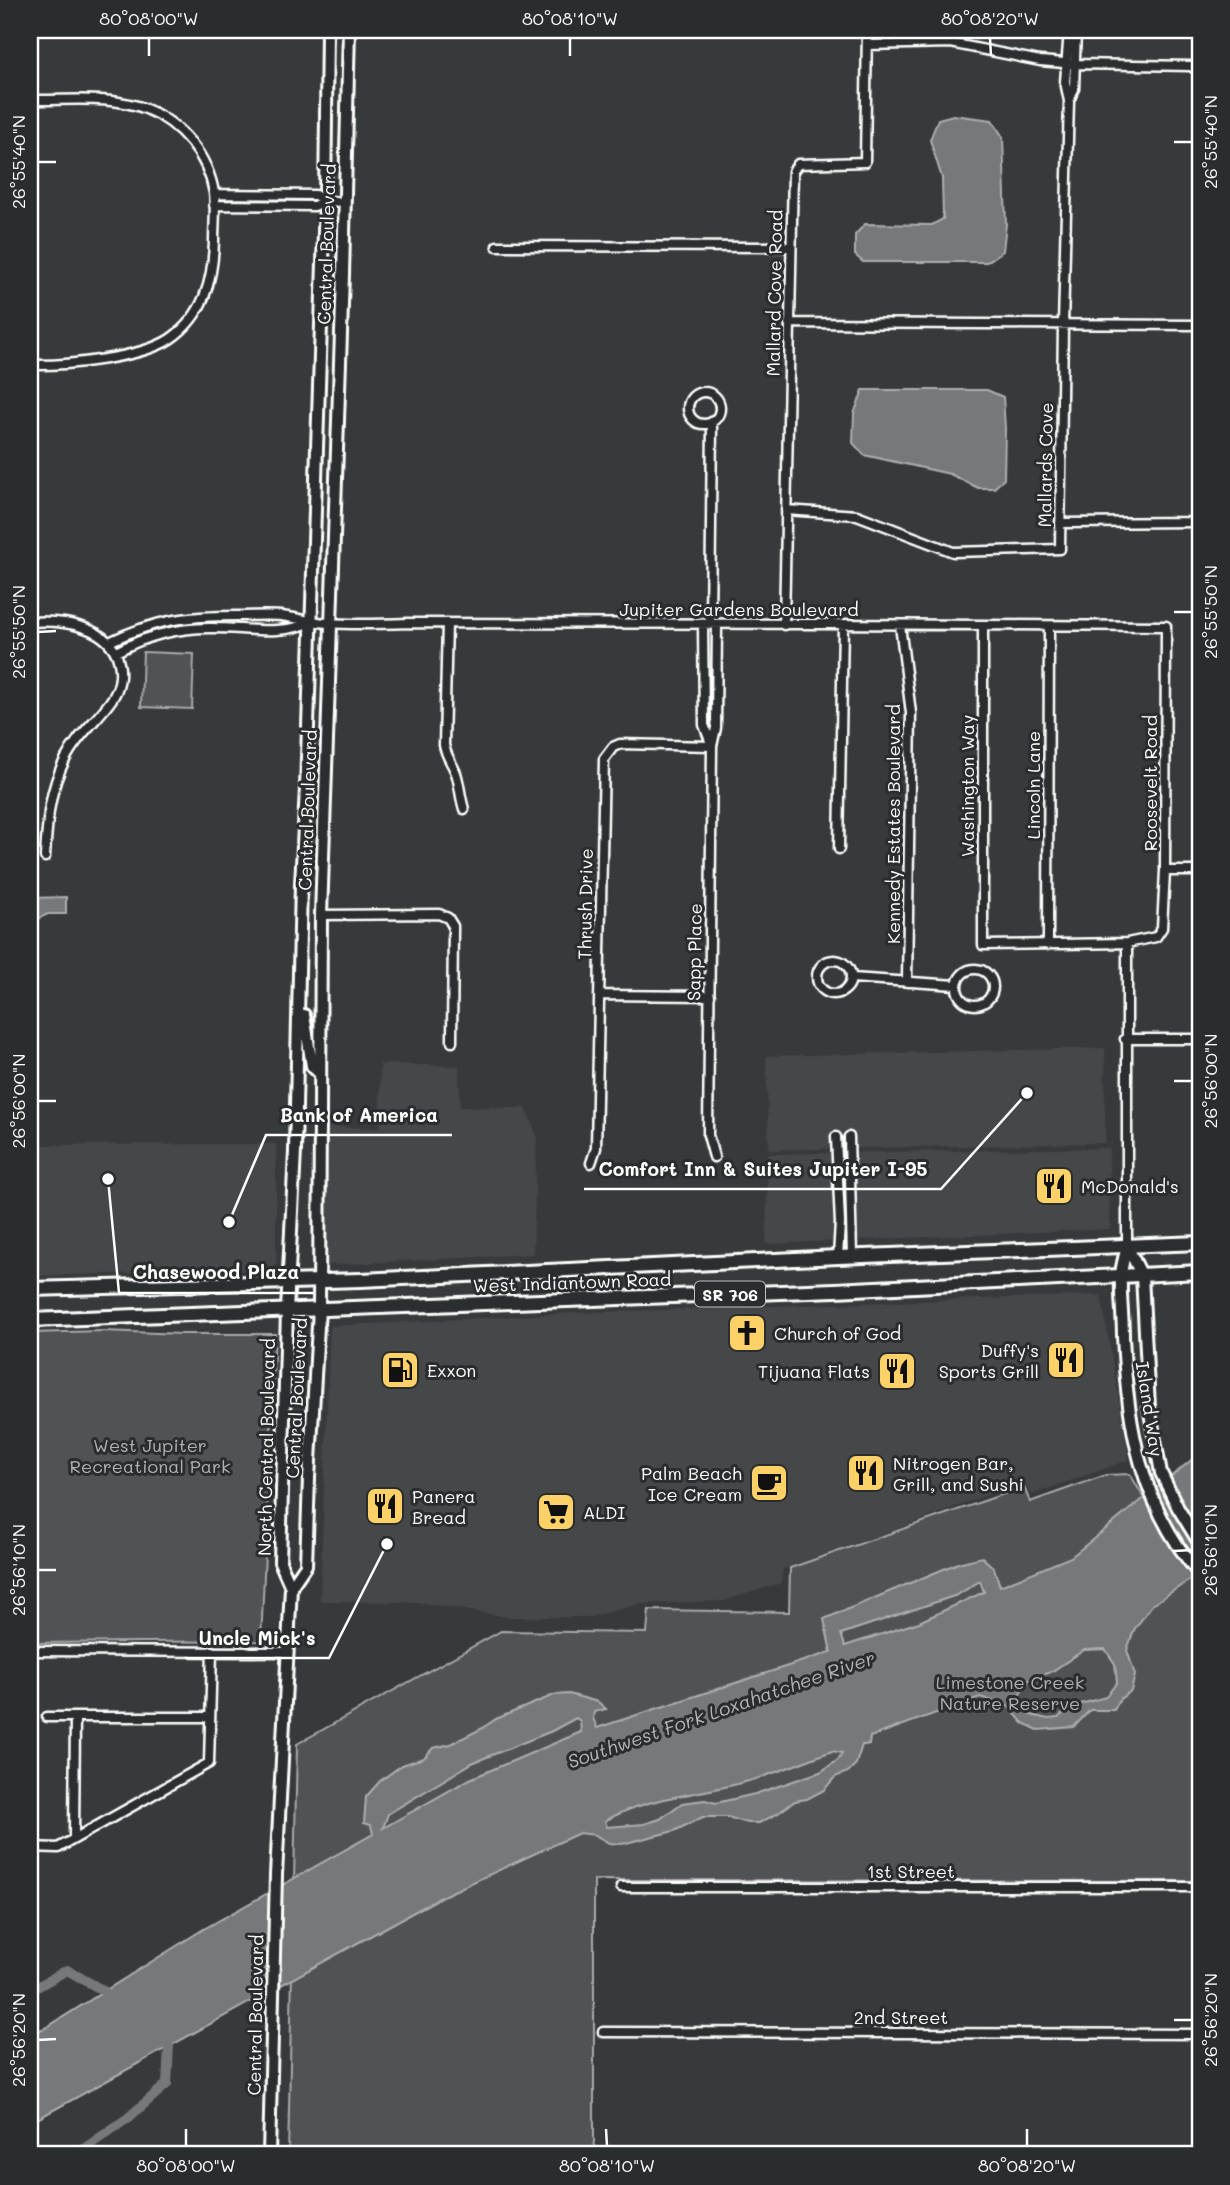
<svg xmlns="http://www.w3.org/2000/svg" width="1230" height="2185" font-family="Mali,sans-serif">
<style>
.built{fill:#444748}
.green{fill:#505354;stroke:#a8a9aa;stroke-width:2}
.water{fill:#767879;stroke:#adaeaf;stroke-width:2;fill-rule:evenodd}
.lines{fill:none;stroke-linecap:round;stroke-linejoin:round}
.canal{stroke:#767879;stroke-width:10}
.minor-casing{stroke:#fff;stroke-width:13}
.tertiary-casing{stroke:#fff;stroke-width:16}
.primary-casing{stroke:#fff;stroke-width:18}
.minor{stroke:#2a2d2e;stroke-width:8}
.tertiary{stroke:#2a2d2e;stroke-width:10}
.primary{stroke:#2a2d2e;stroke-width:12}
.ticks{fill:none;stroke:#fff;stroke-width:2.5}
.labels{text-anchor:middle;dominant-baseline:central;stroke-width:6;stroke-linejoin:round;paint-order:stroke}
.shield{fill:#2a2d2e;stroke:#bfc0c0;stroke-width:2}
.shield-label{font-size:16px;font-weight:bold;fill:#fff}
.street-label{font-size:18px;fill:#fff;stroke:#2a2d2e}
.poi-label{font-size:18px;fill:#fff;stroke:#2a2d2e;text-anchor:start}
.park-label{font-size:18px;fill:#b0b2b2;stroke:#2a2d2e}
.water-label{font-size:19px;font-style:italic;fill:#b4b5b5;stroke:#2a2d2e}
.leader{fill:none;stroke:#fff;stroke-width:2.5}
.callout-dot{fill:#fff;stroke:#2a2d2e;stroke-width:2.5}
.callout-label{font-size:19px;text-anchor:middle;font-weight:bold;fill:#fff;stroke:#2a2d2e;stroke-width:6;stroke-linejoin:round;paint-order:stroke}
.neatline{fill:none;stroke:#fff;stroke-width:2.5}
.ticks-label{font-size:18px;text-anchor:middle;fill:#fff}
</style>
<rect width="100%" height="100%" fill="#373a3b"/>
<filter id="ink" filterUnits="userSpaceOnUse"><feTurbulence type="fractalNoise" baseFrequency=".0143" numOctaves="2"/><feDisplacementMap in="SourceGraphic" scale="14" xChannelSelector="R" yChannelSelector="G"/><feConvolveMatrix kernelMatrix="1 2 1 2 8 2 1 2 1" color-interpolation-filters="sRGB"/></filter>
<g filter="url(#ink)">
<!-- built -->
<path class="built" d="M 1105,1048 L 1105,1143 L 769,1150 L 766,1056 Z
M 380,1064 L 459,1066 L 460,1107 L 526,1108 L 537,1136 L 533,1254 L 328,1265 L 328,1127 L 380,1128 Z
M 276,1144 L 276,1264 L 265,1270 L 30,1276 L 30,1145 Z
M 1109,1148 L 1110,1229 L 766,1244 L 768,1154 Z
M 1101,1295 L 1129,1460 L 1031,1495 L 1023,1481 L 917,1522 L 783,1569 L 781,1583 L 723,1601 L 640,1604 L 589,1617 L 508,1617 L 417,1602 L 320,1601 L 330,1326 L 573,1313 Z"/>
<!-- green -->
<path class="green" d="M 143,652 L 194,654 L 192,709 L 141,707 Z
M 103,1331 L 183,1334 L 275,1334 L 261,1641 L 30,1643 L 30,1333 Z
M 1130,1474 L 1194,1584 L 1200,1591 L 1200,1881 L 594,1880 L 594,2155 L 288,2155 L 297,1744 L 501,1631 L 647,1633 L 649,1610 L 789,1612 L 790,1568 L 1024,1487 L 1030,1502 L 1106,1475 Z"/>
<!-- water -->
<path class="water" d="M 953,115 L 992,120 L 1003,137 L 1006,224 L 1003,251 L 987,262 L 863,262 L 855,255 L 855,235 L 865,224 L 932,225 L 943,219 L 942,178 L 930,140 L 938,119 Z
M 863,390 L 987,390 L 1003,397 L 1005,428 L 1004,479 L 994,488 L 978,488 L 950,474 L 864,455 L 853,443 L 854,414 Z
M 66,897 L 66,914 L 48,914 L 37,919 L 34,948 L 30,948 L 30,898 Z
M 1200,1453 L 1200,1573 L 1152,1605 L 1134,1630 L 1127,1650 L 1135,1675 L 1131,1691 L 1120,1699 L 1114,1710 L 1090,1710 L 1074,1727 L 1038,1730 L 1023,1723 L 1008,1706 L 980,1697 L 870,1737 L 869,1745 L 862,1745 L 856,1764 L 848,1772 L 835,1777 L 824,1790 L 807,1799 L 795,1801 L 777,1814 L 759,1823 L 748,1823 L 727,1817 L 703,1817 L 674,1831 L 622,1844 L 609,1843 L 595,1835 L 579,1833 L 443,1896 L 30,2123 L 30,2034 L 47,2027 L 202,1930 L 373,1834 L 371,1825 L 364,1823 L 366,1797 L 380,1781 L 402,1765 L 424,1758 L 433,1748 L 451,1744 L 481,1729 L 496,1719 L 554,1695 L 569,1694 L 598,1702 L 606,1709 L 594,1712 L 593,1718 L 597,1728 L 831,1652 L 824,1619 L 958,1563 L 982,1557 L 994,1568 L 1000,1586 L 1071,1557 ZM 980,1581 L 984,1592 L 919,1622 L 845,1646 L 841,1634 L 957,1595 ZM 1105,1649 L 1115,1664 L 1117,1682 L 1106,1697 L 1070,1707 L 1058,1718 L 1048,1719 L 1031,1715 L 1020,1706 L 1020,1694 L 1029,1680 L 1051,1672 L 1084,1650 ZM 576,1718 L 580,1721 L 581,1732 L 470,1779 L 383,1828 L 388,1814 L 472,1763 L 552,1731 ZM 832,1751 L 842,1753 L 838,1760 L 820,1772 L 755,1794 L 716,1803 L 705,1800 L 682,1803 L 660,1819 L 644,1824 L 607,1827 L 605,1821 C 647,1796 699,1795 745,1782 C 775,1774 804,1761 832,1751 Z"/>
<g class="lines">
<!-- canal -->
<path class="canal" d="M 30,1991 L 67,1970 L 104,1991
M 75,2155 L 128,2118 L 167,2084 L 169,2046"/>
<defs>
<path id="minor" d="M 1172,30 L 1200,30
M 867,45 L 950,43 L 1040,61 L 1076,64 L 1191,66 L 1200,72
M 30,100 C 67,101 111,95 146,109 C 181,123 208,156 214,193 C 216,209 214,225 214,241 C 213,280 204,316 170,339 C 141,358 65,366 30,365
M 1069,101 L 1074,89 L 1076,30
M 214,194 L 315,195 L 325,201
M 214,205 L 314,206 L 325,201 L 345,202
M 497,246 L 791,247
M 789,323 L 1200,325
M688 408a16 16 0 1 1 32 0a16 16 0 1 1-32 0Z
M 786,510 L 857,515 L 953,552 L 1060,549 L 1063,325 L 1069,101 L 1065,82 L 1069,30
M 1060,523 L 1197,522 L 1200,520
M 30,622 C 62,620 111,625 119,663 C 122,675 119,689 112,699 C 98,720 78,734 66,758 C 49,789 47,823 45,857
M 447,623 L 444,745 C 446,756 452,763 456,773 C 460,785 460,797 464,809
M 703,625 L 704,725 L 712,746
M 710,625 L 712,422
M 784,625 L 793,171 L 798,164 L 865,162 L 867,30
M 900,625 L 911,713 L 907,982
M 109,642 C 157,619 186,616 238,616 C 252,616 267,615 281,616 C 297,618 312,622 328,623 C 355,625 382,624 408,623 C 661,622 913,625 1166,626 L 1165,871 L 1162,928 L 1156,937 L 1127,943 L 983,945 L 983,626
M 116,652 C 147,635 179,627 215,628 C 246,628 282,636 311,622
M 839,849 L 843,625
M 1165,871 L 1200,871
M 321,915 L 439,914 L 448,918 L 453,926 L 452,1042
M 1127,943 L 1127,1246
M 1048,945 L 1049,626
M817 977a17 17 0 1 1 34 0a17 17 0 1 1-34 0Z
M957 987a18 18 0 1 1 36 0a18 18 0 1 1-36 0Z
M 852,978 L 956,985
M 599,995 L 710,996
M 1125,1039 L 1200,1039
M 836,1137 L 840,1223 L 838,1257
M 849,1137 L 852,1256
M 714,1157 L 708,1135 L 712,746 L 716,728 L 717,625
M 591,1163 L 596,1148 L 604,759 L 613,747 L 620,744 L 712,746
M 30,1651 L 288,1652
M 47,1717 L 210,1717
M 74,1839 L 75,1717
M 30,1847 L 58,1848 L 209,1763 L 212,1651
M 621,1887 L 1200,1887
M 603,2032 L 1200,2034"/>
<path id="tertiary" d="M 304,1015 L 312,1066 L 320,1074
M 1127,1246 C 1125,1256 1121,1267 1121,1277 C 1120,1296 1123,1316 1123,1336 C 1127,1425 1140,1505 1200,1575
M 1127,1246 L 1142,1276 L 1149,1407 L 1161,1473 L 1178,1508 L 1200,1544
M 291,1587 L 306,1565 L 309,1478 L 319,1309 L 321,915 L 343,275 L 349,30
M 269,2155 L 276,1875 L 291,1587 L 280,1562 L 287,1311 L 295,1151 L 301,884 L 306,788 L 325,201 L 327,30"/>
<path id="primary" d="M 30,1289 L 361,1280 L 838,1257 L 1200,1243
M 30,1320 L 835,1290 L 1200,1272"/>
</defs>
<!-- minor casing -->
<use href="#minor" class="minor-casing"/>
<!-- tertiary casing -->
<use href="#tertiary" class="tertiary-casing"/>
<!-- primary casing -->
<use href="#primary" class="primary-casing"/>
<!-- minor -->
<use href="#minor" class="minor"/>
<!-- tertiary -->
<use href="#tertiary" class="tertiary"/>
<!-- primary -->
<use href="#primary" class="primary"/>
</g>
</g>
<!-- ticks -->
<path class="ticks" d="M 149,38 L 149,56M 570,38 L 570,56M 990,38 L 991,56M 1174,142 L 1192,142M 38,162 L 56,162M 1174,612 L 1192,612M 38,632 L 56,631M 1174,1081 L 1192,1081M 38,1101 L 56,1101M 1174,1551 L 1192,1550M 38,1570 L 56,1570M 1174,2020 L 1192,2020M 38,2040 L 56,2039M 186,2129 L 186,2146M 606,2129 L 607,2146M 1027,2129 L 1027,2146"/>
<!-- icons -->
<defs>
<symbol id="restaurant-square" viewBox="-11 -11 22 22"><rect x="-9" y="-9" width="18" height="18" rx="4" fill="#ffd166" stroke="#2a2d2e"/><path d="M-5-6h1v4h1v-4h1v4h1v-4h1v5L-1.5 .5V6h-2V.5L-5-1ZM5-6V6H3V1.5H1.5Q1.5-4 5-6Z" fill="#111"/></symbol>
<symbol id="church-square" viewBox="-11 -11 22 22"><rect x="-9" y="-9" width="18" height="18" rx="4" fill="#ffd166" stroke="#2a2d2e"/><path d="M-1.2-6h2.4v3.5h3.3v2.4h-3.3V6h-2.4V-.1h-3.3v-2.4h3.3Z" fill="#111"/></symbol>
<symbol id="fuel-square" viewBox="-11 -11 22 22"><rect x="-9" y="-9" width="18" height="18" rx="4" fill="#ffd166" stroke="#2a2d2e"/><path d="M-5.5-6h7V0h2V4h1.3V-2.5L3-4.5l.8-.8L6-3V5H2.5V1h-1V6h-7ZM-4.2-4.7v3.2H.2V-4.7Z" fill="#111"/></symbol>
<symbol id="cafe-square" viewBox="-11 -11 22 22"><rect x="-9" y="-9" width="18" height="18" rx="4" fill="#ffd166" stroke="#2a2d2e"/><path d="M-5.5-4.5H6V0H3Q3 3.5 0 3.5H-2.5Q-5.5 3.5-5.5 0ZM3-3.2v2h1.7v-2ZM-6 4.5H4V6H-6Z" fill="#111"/></symbol>
<symbol id="supermarket-square" viewBox="-11 -11 22 22"><rect x="-9" y="-9" width="18" height="18" rx="4" fill="#ffd166" stroke="#2a2d2e"/><path d="M-6-5.5h2.5l.6 2H6L4.5 2H-2.5L-4.4-4H-6ZM-1.5 3.2a1.3 1.3 0 1 0 .1 0ZM3 3.2a1.3 1.3 0 1 0 .1 0Z" fill="#111"/></symbol>
</defs>
<g fill-rule="evenodd">
<use href="#restaurant-square" x="1032" y="1164" width="44" height="44"/>
<use href="#church-square" x="725" y="1311" width="44" height="44"/>
<use href="#restaurant-square" x="1044" y="1338" width="44" height="44"/>
<use href="#fuel-square" x="378" y="1348" width="44" height="44"/>
<use href="#restaurant-square" x="875" y="1349" width="44" height="44"/>
<use href="#restaurant-square" x="844" y="1451" width="44" height="44"/>
<use href="#cafe-square" x="747" y="1461" width="44" height="44"/>
<use href="#restaurant-square" x="363" y="1484" width="44" height="44"/>
<use href="#supermarket-square" x="534" y="1490" width="44" height="44"/>
</g>
<g class="labels">
<!-- shield labels -->
<rect class="shield" x="695" y="1281.5" width="70" height="25" rx="5"/>
<g class="shield-label">
<text x="730" y="1294">SR 706</text>
</g>
<!-- street labels -->
<g class="street-label">
<text transform="translate(326 244) rotate(-88)">Central Boulevard</text>
<text transform="translate(774 293) rotate(-89)">Mallard Cove Road</text>
<text transform="translate(1045 465) rotate(-89)">Mallards Cove</text>
<text x="739" y="609">Jupiter Gardens Boulevard</text>
<text transform="translate(1150 783) rotate(-90)">Roosevelt Road</text>
<text transform="translate(1033 785) rotate(-90)">Lincoln Lane</text>
<text transform="translate(967 786) rotate(-90)">Washington Way</text>
<text transform="translate(307 810) rotate(-88)">Central Boulevard</text>
<text transform="translate(893 824) rotate(-90)">Kennedy Estates Boulevard</text>
<text transform="translate(585 904) rotate(-89)">Thrush Drive</text>
<text transform="translate(694 952) rotate(-89)">Sapp Place</text>
<text transform="translate(572 1282) rotate(-2)">West Indiantown Road</text>
<text transform="translate(296 1398) rotate(-87)">Central Boulevard</text>
<text transform="translate(1150 1409) rotate(81)">Island Way</text>
<text transform="translate(266 1447) rotate(-89)">North Central Boulevard</text>
<text x="911" y="1871">1st Street</text>
<text transform="translate(255 2015) rotate(-89)">Central Boulevard</text>
<text x="901" y="2017">2nd Street</text>
</g>
<!-- poi labels -->
<g class="poi-label">
<text x="1081" y="1186">McDonald's</text>
<text x="774" y="1333">Church of God</text>
<text x="1039" y="1350" text-anchor="end">Duffy's<tspan x="1039" dy="21">Sports Grill</tspan></text>
<text x="427" y="1370">Exxon</text>
<text x="870" y="1371" text-anchor="end">Tijuana Flats</text>
<text x="893" y="1463">Nitrogen Bar,<tspan x="893" dy="21">Grill, and Sushi</tspan></text>
<text x="742" y="1473" text-anchor="end">Palm Beach<tspan x="742" dy="21">Ice Cream</tspan></text>
<text x="412" y="1496">Panera<tspan x="412" dy="21">Bread</tspan></text>
<text x="583" y="1512">ALDI</text>
</g>
<!-- park labels -->
<g class="park-label">
<text x="150" y="1445">West Jupiter<tspan x="150" dy="21">Recreational Park</tspan></text>
<text x="1010" y="1682">Limestone Creek<tspan x="1010" dy="21">Nature Reserve</tspan></text>
</g>
<!-- water labels -->
<g class="water-label">
<text transform="translate(721 1709) rotate(-19)">Southwest Fork Loxahatchee River</text>
</g>
</g>
<!-- callouts -->
<path class="leader" d="M229 1222L266 1135H452M1027 1093L941 1189H584M108 1179L119 1293H314M387 1544L329 1658H185"/>
<g class="callout-dot">
<circle cx="229" cy="1222" r="7"/>
<circle cx="1027" cy="1093" r="7"/>
<circle cx="108" cy="1179" r="7"/>
<circle cx="387" cy="1544" r="7"/>
</g>
<g class="callout-label">
<text x="359" y="1122">Bank of America</text>
<text x="763" y="1176">Comfort Inn &amp; Suites Jupiter I-95</text>
<text x="216" y="1279">Chasewood Plaza</text>
<text x="257" y="1645">Uncle Mick's</text>
</g>
<!-- margin -->
<rect width="1230" height="2185" fill="none" stroke="#2a2d2e" stroke-width="77"/>
<rect x="38" y="38" width="1154" height="2108" class="neatline"/>
<g class="ticks-label">
<text x="149" y="25">80°08'00"W</text>
<text x="570" y="25">80°08'10"W</text>
<text x="990" y="25">80°08'20"W</text>
<text transform="translate(1211 142) rotate(-90)" y="6">26°55'40"N</text>
<text transform="translate(19 162) rotate(-90)" y="6">26°55'40"N</text>
<text transform="translate(1211 612) rotate(-90)" y="6">26°55'50"N</text>
<text transform="translate(19 632) rotate(-90)" y="6">26°55'50"N</text>
<text transform="translate(1211 1081) rotate(-90)" y="6">26°56'00"N</text>
<text transform="translate(19 1101) rotate(-90)" y="6">26°56'00"N</text>
<text transform="translate(1211 1550) rotate(-90)" y="6">26°56'10"N</text>
<text transform="translate(19 1570) rotate(-90)" y="6">26°56'10"N</text>
<text transform="translate(1211 2020) rotate(-90)" y="6">26°56'20"N</text>
<text transform="translate(19 2040) rotate(-90)" y="6">26°56'20"N</text>
<text x="186" y="2172">80°08'00"W</text>
<text x="607" y="2172">80°08'10"W</text>
<text x="1027" y="2172">80°08'20"W</text>
</g>
</svg>
